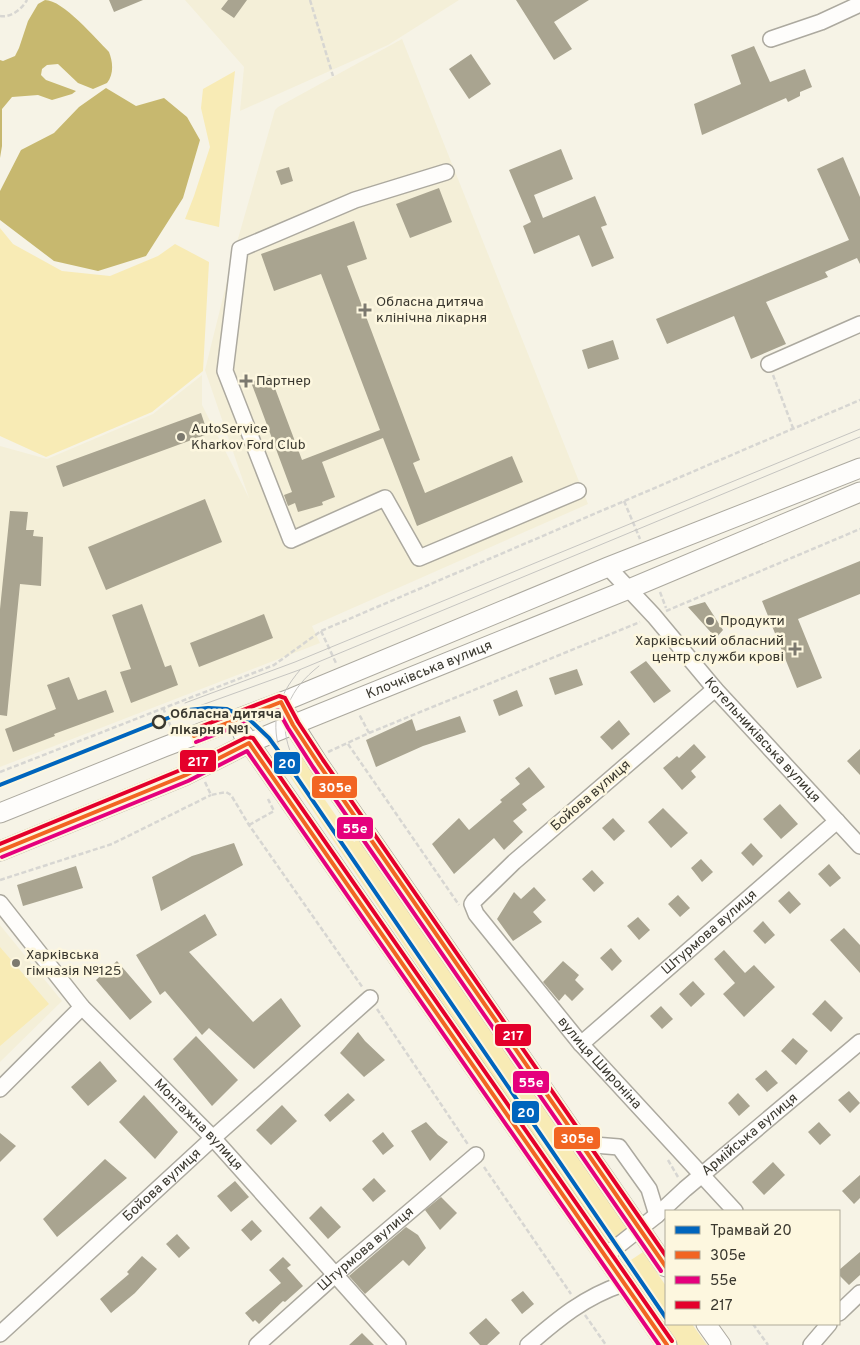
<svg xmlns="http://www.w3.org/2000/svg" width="860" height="1345" font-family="Overpass,sans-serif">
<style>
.built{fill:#f4efd8}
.green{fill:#f8ebb5}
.water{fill:#c7b86f}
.building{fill:#a9a490}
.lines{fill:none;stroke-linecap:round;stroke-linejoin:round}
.minor-casing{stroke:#aca99f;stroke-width:18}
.major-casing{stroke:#aca99f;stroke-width:21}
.path{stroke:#d7d6d2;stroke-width:2.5;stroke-dasharray:5 2.5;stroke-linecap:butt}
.minor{stroke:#fefdfb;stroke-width:15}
.major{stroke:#fefdfb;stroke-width:19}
.tram{stroke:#c6c5c1;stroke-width:1}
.bus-1-casing{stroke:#fdf7df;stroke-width:8}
.bus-2-casing{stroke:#fdf7df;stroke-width:8}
.bus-3-casing{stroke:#fdf7df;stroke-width:8}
.bus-1{stroke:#f26522;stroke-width:4}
.bus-2{stroke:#e5007d;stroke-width:4}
.bus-3{stroke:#e4002b;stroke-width:4}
.tram-1-casing{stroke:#fdf7df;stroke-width:8}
.tram-1{stroke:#0065bd;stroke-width:4}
.poi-dot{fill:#7c796f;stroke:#fdf7df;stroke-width:2}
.stop-dot{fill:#fdf7df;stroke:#3a382f;stroke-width:2.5}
.labels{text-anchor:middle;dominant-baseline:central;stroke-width:5;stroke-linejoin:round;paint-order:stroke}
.poi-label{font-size:14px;fill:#3a382f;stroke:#fdf7df;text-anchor:start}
.street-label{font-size:14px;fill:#3a382f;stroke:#fdf7df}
.stop-label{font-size:14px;font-weight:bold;fill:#3a382f;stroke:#fdf7df;text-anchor:start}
.line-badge{stroke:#fdf7df;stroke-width:2}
.badge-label{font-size:14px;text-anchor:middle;font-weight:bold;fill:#fff}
</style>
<rect width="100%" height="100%" fill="#f6f3e6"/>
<!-- built -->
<path class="built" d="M 185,0 L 459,0 L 388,45 L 240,111 L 244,67 Z
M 402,39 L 588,504 L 312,626 L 320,643 L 0,767 L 0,446 L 47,459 L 153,414 L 202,375 L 202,405 L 249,498 L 205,370 L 235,249 L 275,110 L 278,107 Z
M 0,925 L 62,1001 L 0,1062 Z"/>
<!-- green -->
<path class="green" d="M 235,71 L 219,227 L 185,219 L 194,196 L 210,147 L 201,108 L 203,89 Z
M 0,228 L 13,244 L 62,271 L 110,276 L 158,256 L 175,244 L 209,262 L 203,371 L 152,412 L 46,457 L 0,436 Z
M 298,752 L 303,755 L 315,774 L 310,778 L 354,842 L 359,839 L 630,1231 L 608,1247 L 285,769 L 284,764 L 289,756 Z
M 0,947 L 49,1004 L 0,1046 Z
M 643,1252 L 666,1286 L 666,1324 L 692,1324 L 707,1345 L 675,1345 L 622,1266 Z"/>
<!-- water -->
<path class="water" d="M 45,0 C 63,0 95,38 109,52 C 113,62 114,74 107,83 L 93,89 L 78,83 L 58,64 L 47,65 L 42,69 L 41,75 L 46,80 L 76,91 L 72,94 L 52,100 L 38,95 L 12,97 L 2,109 L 2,146 L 0,158 L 0,60 L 3,61 L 15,56 L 19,48 L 28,21 L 38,4 Z
M 106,88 L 136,106 L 164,98 L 187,117 L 200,140 L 183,198 L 146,256 L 98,271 L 54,261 L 0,220 L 0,191 L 21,150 L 54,133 L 79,107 Z"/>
<!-- building -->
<path class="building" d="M 109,0 L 143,0 L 114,12 Z
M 228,0 L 247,0 L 234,18 L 221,9 Z
M 516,0 L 589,0 L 554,22 L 572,49 L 554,60 Z
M 754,46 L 770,82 L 805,69 L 812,87 L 800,92 L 800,96 L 788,102 L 786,98 L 702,135 L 694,104 L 741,84 L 731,55 Z
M 471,54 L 491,84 L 469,99 L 449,69 Z
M 561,149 L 573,179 L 534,195 L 543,218 L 595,196 L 607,225 L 601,227 L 614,258 L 592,267 L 579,235 L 534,254 L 523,226 L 531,222 L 509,170 Z
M 843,157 L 860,197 L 860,264 L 857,258 L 825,272 L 828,277 L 766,302 L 786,344 L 751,359 L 734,316 L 667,344 L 656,319 L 849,240 L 817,169 Z
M 289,167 L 293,181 L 281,185 L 276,171 Z
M 439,188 L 452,222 L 410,238 L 396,204 Z
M 354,221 L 367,259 L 347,266 L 420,460 L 413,463 L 425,493 L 512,456 L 523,482 L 417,526 L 383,438 L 322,462 L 335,497 L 322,502 L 323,505 L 298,512 L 295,503 L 288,506 L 284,495 L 292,492 L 251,382 L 270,375 L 302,460 L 380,430 L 321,274 L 274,291 L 261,254 Z
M 613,340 L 619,359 L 588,369 L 582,350 Z
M 201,413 L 208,434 L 63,487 L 56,466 Z
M 205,499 L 222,542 L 106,590 L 88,547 Z
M 10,511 L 28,512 L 26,530 L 34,530 L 33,536 L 43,537 L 41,586 L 20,584 L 7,716 L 0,715 L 0,609 Z
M 860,561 L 860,594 L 798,619 L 822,678 L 797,688 L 762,601 Z
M 705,602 L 723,630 L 716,638 L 688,607 Z
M 142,604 L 165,667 L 171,665 L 178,685 L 131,703 L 120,672 L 131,669 L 112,615 Z
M 264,614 L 273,638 L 199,667 L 190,643 Z
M 646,661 L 671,691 L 654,703 L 630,672 Z
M 577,669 L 583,685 L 555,695 L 549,678 Z
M 69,677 L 78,700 L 106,690 L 114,712 L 54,734 L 55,736 L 13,752 L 5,729 L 56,709 L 47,685 Z
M 517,690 L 523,706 L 499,716 L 493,700 Z
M 460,716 L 466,732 L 423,746 L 376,767 L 366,740 L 412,719 L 416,731 Z
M 619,720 L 630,734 L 612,750 L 600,737 Z
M 694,744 L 706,757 L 691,771 L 696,777 L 682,790 L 663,768 L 677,756 L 679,758 Z
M 860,749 L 860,775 L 847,761 Z
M 529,767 L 545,787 L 522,804 L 527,810 L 513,821 L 523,832 L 504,850 L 494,838 L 454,874 L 432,844 L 459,818 L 469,830 L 502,802 L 500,800 L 520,784 L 515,778 Z
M 780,804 L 798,824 L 781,839 L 763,819 Z
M 663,808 L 688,833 L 671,848 L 648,822 Z
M 613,818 L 625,831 L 614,841 L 602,828 Z
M 234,843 L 243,865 L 161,911 L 152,877 L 192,856 Z
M 751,843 L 763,856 L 753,866 L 741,853 Z
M 701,859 L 713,872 L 702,882 L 691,868 Z
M 829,864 L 841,878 L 830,887 L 818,874 Z
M 76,866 L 83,888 L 23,906 L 17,885 Z
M 592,870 L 604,883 L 594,892 L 582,879 Z
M 534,887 L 546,900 L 533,912 L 542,922 L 513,941 L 497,919 L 514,892 L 521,899 Z
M 789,891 L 801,904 L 790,914 L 778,901 Z
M 678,895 L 690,908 L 680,917 L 668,904 Z
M 205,914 L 217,935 L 189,952 L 253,1022 L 281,998 L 301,1026 L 254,1069 L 209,1028 L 202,1035 L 165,991 L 160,995 L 136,955 Z
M 638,917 L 650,930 L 639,940 L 627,926 Z
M 763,921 L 775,935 L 765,944 L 753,931 Z
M 844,928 L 860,945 L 860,973 L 830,940 Z
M 611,948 L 622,961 L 612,971 L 600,958 Z
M 724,950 L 745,973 L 754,965 L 775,987 L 744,1017 L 723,994 L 735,983 L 714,959 Z
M 117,961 L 152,1002 L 130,1020 L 96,980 Z
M 563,961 L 579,975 L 575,980 L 584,989 L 572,1001 L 565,994 L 559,1001 L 543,982 Z
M 693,981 L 705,994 L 691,1007 L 679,994 Z
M 825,1000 L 843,1018 L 831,1032 L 812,1014 Z
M 661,1006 L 673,1019 L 662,1029 L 650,1016 Z
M 358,1032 L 365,1041 L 385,1060 L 364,1077 L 340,1053 Z
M 196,1036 L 238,1080 L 212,1106 L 173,1059 Z
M 793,1038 L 808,1051 L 796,1065 L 781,1051 Z
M 100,1061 L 117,1081 L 88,1106 L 71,1087 Z
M 766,1070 L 778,1083 L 767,1092 L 755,1079 Z
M 849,1091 L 860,1103 L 850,1113 L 838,1100 Z
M 348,1093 L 355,1100 L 330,1122 L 324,1115 Z
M 738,1093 L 750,1106 L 739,1116 L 728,1103 Z
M 144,1095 L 178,1132 L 155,1159 L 119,1122 Z
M 282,1105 L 297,1121 L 271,1145 L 256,1130 Z
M 426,1122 L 438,1135 L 448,1142 L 430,1161 L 411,1131 Z
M 819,1122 L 831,1135 L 820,1145 L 808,1132 Z
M 383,1132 L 394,1146 L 383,1155 L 372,1141 Z
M 0,1133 L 16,1146 L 0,1162 Z
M 105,1159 L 127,1178 L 57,1237 L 43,1219 Z
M 773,1162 L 785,1175 L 764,1195 L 752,1182 Z
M 860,1175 L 860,1198 L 854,1204 L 842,1191 Z
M 374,1178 L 386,1191 L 373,1202 L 362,1189 Z
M 235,1181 L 249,1197 L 231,1212 L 217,1196 Z
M 441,1197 L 457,1213 L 440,1230 L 425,1210 Z
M 321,1206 L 341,1227 L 328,1239 L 309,1218 Z
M 252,1220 L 262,1231 L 251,1241 L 241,1230 Z
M 406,1227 L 418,1235 L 426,1248 L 409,1266 L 403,1260 L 365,1294 L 349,1276 Z
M 177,1234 L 190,1248 L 179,1258 L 166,1244 Z
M 860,1252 L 860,1275 L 849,1285 L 839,1275 L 839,1270 Z
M 142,1256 L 157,1269 L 135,1293 L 111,1313 L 100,1299 L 129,1274 L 127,1272 Z
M 283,1257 L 291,1265 L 287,1268 L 303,1286 L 285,1302 L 283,1301 L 259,1324 L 255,1320 L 253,1322 L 245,1313 L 281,1283 L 269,1270 Z
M 523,1291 L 534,1304 L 522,1314 L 511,1300 Z
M 486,1318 L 500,1333 L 487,1345 L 480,1345 L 469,1333 Z
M 362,1333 L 374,1345 L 349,1345 Z"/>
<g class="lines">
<defs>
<g id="minor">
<path d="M 771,39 L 821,22 L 860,4"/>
<path d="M 446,172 L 355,200 L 240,249 L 225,371 L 291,540 L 385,498 L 419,558 L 578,491"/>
<path d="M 769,364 L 860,324"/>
<path id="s1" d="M 608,567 L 654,616 L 715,689 L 860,846"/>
<path id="s2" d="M 715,689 L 514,862 L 474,901 L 472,904 L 476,914 L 581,1044 L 735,1211"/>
<path id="s3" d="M 0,903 L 82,1007 L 213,1138 L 398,1345"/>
<path id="s4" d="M 581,1044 L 837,821"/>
<path d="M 0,1089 L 82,1007"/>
<path d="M 582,1144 L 619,1147 L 649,1189 L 657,1215"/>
<path id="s5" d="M 605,1256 L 657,1215 L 685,1189 L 860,1042"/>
<path d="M 839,1313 L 860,1293"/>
<path id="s6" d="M 0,1334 L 213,1138 L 370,998"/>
<path id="s7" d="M 257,1345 L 335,1275 L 476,1155"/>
<path d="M 528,1345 C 558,1319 584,1297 623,1284"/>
<path d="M 811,1345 L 829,1324"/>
</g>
<g id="major">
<path d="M 288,716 L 318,763 L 666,1267"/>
<path d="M 243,734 L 667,1345"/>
<path d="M 0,813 L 164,747 L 292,698 L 608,567 L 860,468"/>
<path id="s8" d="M 0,851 L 186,775 L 249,743 L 275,732 L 629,589 L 860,492"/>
<path d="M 706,1324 L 721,1345"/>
</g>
</defs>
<!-- minor casing -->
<use href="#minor" class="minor-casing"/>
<!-- major casing -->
<use href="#major" class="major-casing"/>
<!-- path -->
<path class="path" d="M 310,0 L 333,76
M 0,16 C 11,18 22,9 27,0
M 773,375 L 793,428
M 624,501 L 640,539
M 660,592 L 666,608
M 666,611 L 860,529
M 321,631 L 336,663
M 163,708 L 171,727
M 369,733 L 640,622
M 348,744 L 459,905
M 328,752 L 369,733 L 359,714
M 0,772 L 274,665 L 321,631 L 860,400
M 205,782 L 211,795 L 226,792 L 231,795 L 249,825 L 363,988
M 249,825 L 274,811 L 268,799
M 0,880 L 112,844 L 211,795
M 377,1009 L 469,1146
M 668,1160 L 678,1177
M 484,1167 L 571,1294
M 585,1315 L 606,1345
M 753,1324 L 768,1345"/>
<!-- minor -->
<use href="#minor" class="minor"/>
<!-- major -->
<use href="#major" class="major"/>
<!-- tram -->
<path class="tram" d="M 185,703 L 295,662 L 860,429
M 188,710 L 299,670 L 860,437
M 290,751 C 277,715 290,689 319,666
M 282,757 C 269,723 277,697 300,670"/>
<defs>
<path id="bus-1" d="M 194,736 L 281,702 L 293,725 L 318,763 L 666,1267
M 0,851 L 186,775 L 249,743 L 667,1345"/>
<path id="bus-2" d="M 196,742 L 278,710 L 288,728 L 313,767 L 661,1271
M 2,857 L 188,781 L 247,751 L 659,1345"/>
<path id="bus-3" d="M 192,730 L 279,696 L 285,698 L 298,722 L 323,760 L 666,1256
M 0,844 L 183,769 L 247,737 L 253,738 L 672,1341"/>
</defs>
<!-- bus-1 casing -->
<use href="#bus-1" class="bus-1-casing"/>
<!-- bus-2 casing -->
<use href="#bus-2" class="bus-2-casing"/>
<!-- bus-3 casing -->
<use href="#bus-3" class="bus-3-casing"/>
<!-- bus-1 -->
<use href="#bus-1" class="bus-1"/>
<!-- bus-2 -->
<use href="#bus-2" class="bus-2"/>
<!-- bus-3 -->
<use href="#bus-3" class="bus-3"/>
<defs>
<path id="tram-1" d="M 0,785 L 188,710 L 208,708 L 227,709 L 250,720 L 269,738 L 285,760 L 666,1318"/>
</defs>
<!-- tram-1 casing -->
<use href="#tram-1" class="tram-1-casing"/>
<!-- tram-1 -->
<use href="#tram-1" class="tram-1"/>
</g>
<!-- markers -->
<g class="poi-dot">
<path d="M362.5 302.5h5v5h5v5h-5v5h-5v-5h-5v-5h5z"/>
<path d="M243.5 373.5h5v5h5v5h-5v5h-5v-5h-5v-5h5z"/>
<circle cx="181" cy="437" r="5"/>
<circle cx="710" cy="621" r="5"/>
<path d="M792.5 641.5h5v5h5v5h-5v5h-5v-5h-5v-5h5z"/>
<circle cx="16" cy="963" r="5"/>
</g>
<circle class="stop-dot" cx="159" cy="722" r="6"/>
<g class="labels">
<!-- poi labels -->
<g class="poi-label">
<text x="376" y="302">Обласна дитяча<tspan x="376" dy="16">клінічна лікарня</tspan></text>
<text x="256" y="381">Партнер</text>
<text x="191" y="429">AutoService<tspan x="191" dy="16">Kharkov Ford Club</tspan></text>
<text x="720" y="621">Продукти</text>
<text x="784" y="641" text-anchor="end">Харківський обласний<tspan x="784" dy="16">центр служби крові</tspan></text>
<text x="26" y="955">Харківська<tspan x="26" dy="16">гімназія №125</tspan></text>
</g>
<!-- street labels -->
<g class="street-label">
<text stroke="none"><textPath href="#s8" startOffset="466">Клочківська вулиця</textPath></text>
<text stroke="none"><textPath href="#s1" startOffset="232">Котельниківська вулиця</textPath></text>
<text transform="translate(591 796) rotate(-41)">Бойова вулиця</text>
<text stroke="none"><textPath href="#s4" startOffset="170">Штурмова вулиця</textPath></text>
<text stroke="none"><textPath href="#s2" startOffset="529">вулиця Широніна</textPath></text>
<text stroke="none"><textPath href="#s3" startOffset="298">Монтажна вулиця</textPath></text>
<text stroke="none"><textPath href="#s5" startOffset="189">Армійська вулиця</textPath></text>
<text stroke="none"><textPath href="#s6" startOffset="220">Бойова вулиця</textPath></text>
<text stroke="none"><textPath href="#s7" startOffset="145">Штурмова вулиця</textPath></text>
</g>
<!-- stop labels -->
<g class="stop-label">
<text x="170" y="714">Обласна дитяча<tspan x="170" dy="16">лікарня №1</tspan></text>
</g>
</g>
<g class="line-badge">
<rect x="179" y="749" width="38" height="24" rx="5" fill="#e4002b"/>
<rect x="273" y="751" width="28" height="24" rx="5" fill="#0065bd"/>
<rect x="311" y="775" width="47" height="24" rx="5" fill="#f26522"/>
<rect x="336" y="816" width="38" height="24" rx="5" fill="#e5007d"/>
<rect x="494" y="1023" width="38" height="24" rx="5" fill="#e4002b"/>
<rect x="512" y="1070" width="38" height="24" rx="5" fill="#e5007d"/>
<rect x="511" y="1100" width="29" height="24" rx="5" fill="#0065bd"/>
<rect x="553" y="1126" width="48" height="24" rx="5" fill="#f26522"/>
</g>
<g class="badge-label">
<text x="198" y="766">217</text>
<text x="287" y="768">20</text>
<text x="335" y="792">305e</text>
<text x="355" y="833">55е</text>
<text x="513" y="1040">217</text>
<text x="531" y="1087">55е</text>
<text x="526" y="1117">20</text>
<text x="577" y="1143">305e</text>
</g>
<!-- legend -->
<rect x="665" y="1210" width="175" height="115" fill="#fdf7df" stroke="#afab99"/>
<rect x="675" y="1226" width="25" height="8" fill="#0065bd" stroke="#afab99"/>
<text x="710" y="1235" font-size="15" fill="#3a382f">Трамвай 20</text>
<rect x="675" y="1251" width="25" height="8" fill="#f26522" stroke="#afab99"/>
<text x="710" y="1260" font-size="15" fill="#3a382f">305e</text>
<rect x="675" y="1276" width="25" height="8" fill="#e5007d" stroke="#afab99"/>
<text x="710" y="1285" font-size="15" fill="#3a382f">55е</text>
<rect x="675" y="1301" width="25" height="8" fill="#e4002b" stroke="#afab99"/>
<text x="710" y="1310" font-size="15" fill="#3a382f">217</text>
</svg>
